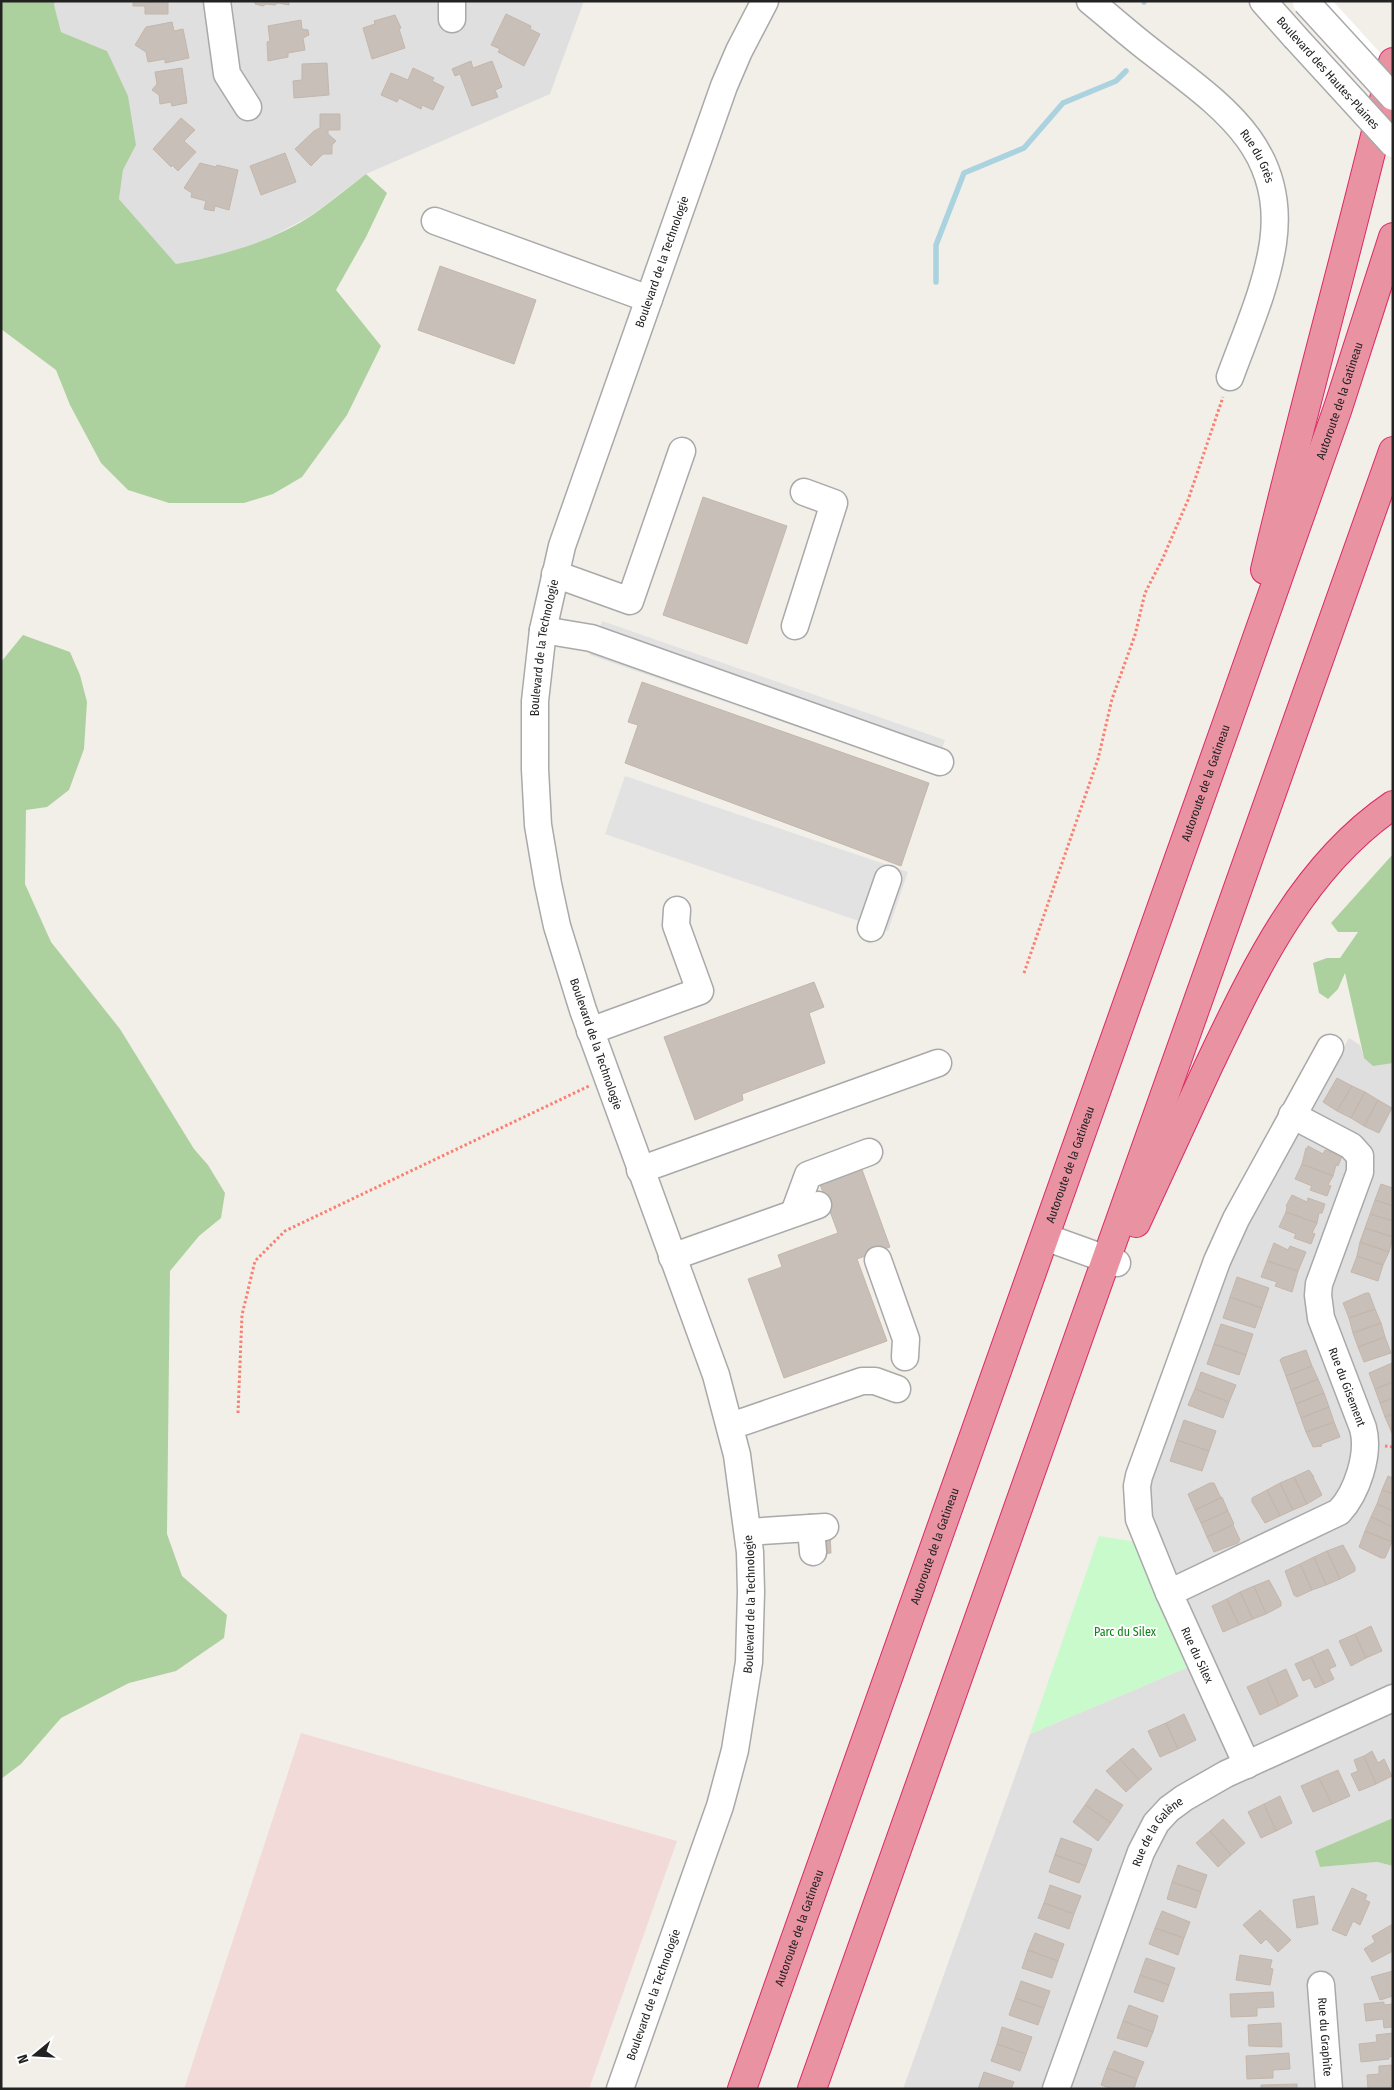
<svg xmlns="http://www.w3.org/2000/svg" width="1394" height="2090" font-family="'Fira Sans Condensed',sans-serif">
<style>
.residential{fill:#e0dfdf}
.commercial{fill:#f2dad9}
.forest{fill:#add19e}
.park{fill:#c8facc}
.parking{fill:#e2e2e2}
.pier{fill:#fff}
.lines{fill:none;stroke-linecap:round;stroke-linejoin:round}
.stream{stroke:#aad3df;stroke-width:5.5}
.building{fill:#c7bfb8;stroke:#c4b6ab}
.minor-casing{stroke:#a9a9a9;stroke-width:29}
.highway-casing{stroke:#dc2a67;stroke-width:30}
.path{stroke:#fa8072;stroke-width:3;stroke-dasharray:2.5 2.5;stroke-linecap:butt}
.minor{stroke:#fff;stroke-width:26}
.highway{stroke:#e892a2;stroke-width:28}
.minor-bridge-casing{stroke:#a9a9a9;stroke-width:29;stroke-linecap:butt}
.minor-bridge{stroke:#fff;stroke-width:26}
.labels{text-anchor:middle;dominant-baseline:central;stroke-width:4;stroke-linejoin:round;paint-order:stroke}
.street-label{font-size:12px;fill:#222;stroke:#fff}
.park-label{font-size:12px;fill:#0c8416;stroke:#fff}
</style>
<rect width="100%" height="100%" fill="#f2efe9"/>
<!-- residential -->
<path class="residential" d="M 55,1 L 584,1 L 550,94 L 366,174 L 312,215 L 273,236 L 232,252 L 176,264 L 119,199 L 123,170 L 136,145 L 107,51 L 61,32 L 53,5 Z
M 1349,1038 L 1360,1045 L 1364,1058 L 1393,1063 L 1393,1818 L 1316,1851 L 1320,1867 L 1377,1862 L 1393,1866 L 1393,2089 L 903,2089 L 1030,1734 L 1200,1662 L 1149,1544 L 1146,1482 L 1227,1263 Z"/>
<!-- commercial -->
<path class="commercial" d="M 301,1733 L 677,1841 L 589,2089 L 184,2089 Z"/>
<!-- forest -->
<path class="forest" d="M 1,1 L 55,1 L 54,5 L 61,32 L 107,51 L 128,96 L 136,145 L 123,170 L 119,199 L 176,264 C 224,255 272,242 314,214 C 332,201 349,187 366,174 L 387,193 L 366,237 L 336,290 L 381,346 L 347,415 L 302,477 L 273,494 L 244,503 L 169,503 L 128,490 L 101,463 L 70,405 L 56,370 L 1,329 Z
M 23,635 L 70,652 L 80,675 L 87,702 L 84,749 L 69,790 L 47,807 L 26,810 L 25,884 L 51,942 L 120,1029 L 194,1149 L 208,1165 L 225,1193 L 221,1218 L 199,1236 L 170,1271 L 167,1534 L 182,1576 L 227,1615 L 224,1638 L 176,1671 L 129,1683 L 61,1718 L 21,1764 L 1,1779 L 1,662 Z
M 1393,854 L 1393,1063 L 1373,1066 L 1364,1058 L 1345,973 L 1338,989 L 1328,999 L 1319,993 L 1313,963 L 1327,958 L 1340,958 L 1358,932 L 1338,932 L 1331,923 Z
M 1393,1818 L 1393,1866 L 1377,1862 L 1320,1867 L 1315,1851 Z"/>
<!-- park -->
<path class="park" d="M 1099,1536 L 1149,1544 L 1200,1662 L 1030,1734 Z"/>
<!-- parking -->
<path class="parking" d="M 602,621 L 945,740 L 934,774 L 590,655 Z
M 625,776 L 908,872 L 888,931 L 605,834 Z"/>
<!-- pier -->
<path class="pier" d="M 1306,1 L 1333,1 L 1393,67 L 1393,108 Z"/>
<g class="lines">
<!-- stream -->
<path class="stream" d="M 1144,2 L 1144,1
M 936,282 L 936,245 L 964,173 L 1024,148 L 1063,103 L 1116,81 L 1126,71"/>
</g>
<!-- building -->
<path class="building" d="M 133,1 L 168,1 L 168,14 L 145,14 L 145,6 L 133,6 Z
M 255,1 L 289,1 L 289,5 L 278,3 L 275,5 L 266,4 L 263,6 L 255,4 Z
M 506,14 L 531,26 L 530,29 L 540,34 L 524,66 L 498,52 L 500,49 L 491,45 Z
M 395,15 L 401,28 L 399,29 L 405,48 L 372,59 L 363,28 L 375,24 L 374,21 Z
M 301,20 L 302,29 L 308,30 L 309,35 L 303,38 L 305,50 L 288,53 L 288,57 L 268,61 L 267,42 L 270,41 L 268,26 Z
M 172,22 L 174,31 L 183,29 L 189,58 L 165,63 L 165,59 L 148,62 L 146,52 L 135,45 L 146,27 Z
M 471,61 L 473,68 L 492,61 L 502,87 L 495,90 L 498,97 L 472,106 L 460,74 L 455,76 L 452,69 Z
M 327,63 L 329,95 L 294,98 L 293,81 L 302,80 L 302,64 Z
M 182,68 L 187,103 L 172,106 L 171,102 L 160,104 L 159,95 L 152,90 L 157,84 L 155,72 Z
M 413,68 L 434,78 L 432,81 L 444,87 L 433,110 L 422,105 L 421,109 L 399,98 L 397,102 L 381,95 L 391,73 L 408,80 Z
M 320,114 L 340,114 L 340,130 L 328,130 L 328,134 L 336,141 L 332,145 L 332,154 L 323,154 L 311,166 L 295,149 L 314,131 L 320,128 Z
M 181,118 L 195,130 L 184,141 L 196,152 L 178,171 L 172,165 L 171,167 L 153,149 Z
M 285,153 L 296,182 L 261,195 L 250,166 Z
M 200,163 L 216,167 L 217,165 L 238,170 L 229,210 L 215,206 L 214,211 L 204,209 L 206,201 L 191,197 L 192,193 L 184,188 Z
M 440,266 L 536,300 L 514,364 L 418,330 Z
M 703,497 L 787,526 L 747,644 L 663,615 Z
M 642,682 L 929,783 L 901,866 L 625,763 L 638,725 L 628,722 Z
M 814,982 L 824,1007 L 809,1013 L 825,1063 L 742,1094 L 743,1100 L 695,1120 L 664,1037 Z
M 1337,1078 L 1352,1086 L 1337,1111 L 1323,1102 Z
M 1352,1086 L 1365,1092 L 1351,1118 L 1337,1111 Z
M 1365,1092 L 1378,1100 L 1364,1126 L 1351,1118 Z
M 1378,1100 L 1392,1108 L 1379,1133 L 1364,1126 Z
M 1308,1146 L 1323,1154 L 1325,1150 L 1342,1156 L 1338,1166 L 1336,1165 L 1333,1176 L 1302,1164 L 1306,1148 L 1307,1149 Z
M 860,1164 L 890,1247 L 857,1259 L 887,1341 L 784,1378 L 748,1279 L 782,1267 L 778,1255 L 838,1233 L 818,1179 Z
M 1302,1164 L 1333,1176 L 1328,1185 L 1331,1186 L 1327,1196 L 1310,1190 L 1312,1186 L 1295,1179 Z
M 1381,1184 L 1393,1188 L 1393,1206 L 1375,1200 Z
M 1292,1195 L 1307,1202 L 1308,1198 L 1325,1204 L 1322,1213 L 1319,1213 L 1317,1223 L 1286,1212 L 1287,1207 L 1286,1206 Z
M 1375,1200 L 1393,1206 L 1393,1221 L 1370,1214 Z
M 1286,1212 L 1317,1223 L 1312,1233 L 1315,1234 L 1311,1244 L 1294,1238 L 1296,1234 L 1279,1227 Z
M 1370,1214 L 1393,1221 L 1393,1237 L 1365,1228 Z
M 1365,1228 L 1393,1237 L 1389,1252 L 1360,1242 Z
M 1360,1242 L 1389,1252 L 1383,1265 L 1357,1256 Z
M 1274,1243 L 1288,1250 L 1290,1246 L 1306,1252 L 1298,1271 L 1267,1261 Z
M 1357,1256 L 1383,1265 L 1378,1281 L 1351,1272 Z
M 1267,1261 L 1298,1271 L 1292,1292 L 1275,1286 L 1277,1282 L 1261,1277 Z
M 1237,1277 L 1269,1288 L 1262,1308 L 1230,1297 Z
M 1366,1293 L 1369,1293 L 1375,1309 L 1349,1318 L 1343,1303 Z
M 1230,1297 L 1262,1308 L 1255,1328 L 1223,1318 Z
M 1375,1309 L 1381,1323 L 1353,1333 L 1349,1318 Z
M 1381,1323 L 1385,1337 L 1358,1347 L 1353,1333 Z
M 1221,1324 L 1253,1334 L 1246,1355 L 1214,1344 Z
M 1385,1337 L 1391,1353 L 1364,1362 L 1358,1347 Z
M 1214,1344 L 1246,1355 L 1239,1375 L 1207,1364 Z
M 1306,1350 L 1312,1366 L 1286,1376 L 1280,1360 L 1282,1358 Z
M 1392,1363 L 1393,1382 L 1375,1389 L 1369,1373 Z
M 1312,1366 L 1318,1379 L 1291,1390 L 1286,1376 Z
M 1201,1372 L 1236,1385 L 1229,1402 L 1195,1389 Z
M 1318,1379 L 1324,1393 L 1296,1404 L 1291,1390 Z
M 1393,1382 L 1393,1398 L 1380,1403 L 1375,1389 Z
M 1195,1389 L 1229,1402 L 1223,1418 L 1188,1405 Z
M 1324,1393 L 1329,1407 L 1301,1418 L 1296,1404 Z
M 1393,1398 L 1393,1414 L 1385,1417 L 1380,1403 Z
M 1329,1407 L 1334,1422 L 1306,1432 L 1301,1418 Z
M 1393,1414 L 1393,1433 L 1392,1433 L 1385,1417 Z
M 1184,1420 L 1216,1431 L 1209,1451 L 1177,1440 Z
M 1334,1422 L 1340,1437 L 1321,1444 L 1322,1446 L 1313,1447 L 1306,1432 Z
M 1177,1440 L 1209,1451 L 1202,1471 L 1170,1461 Z
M 1309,1470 L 1314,1477 L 1313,1477 L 1322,1495 L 1307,1504 L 1294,1477 Z
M 1388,1476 L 1393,1478 L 1393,1494 L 1382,1490 Z
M 1294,1477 L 1307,1504 L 1293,1510 L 1280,1483 Z
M 1210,1483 L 1214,1483 L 1221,1498 L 1195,1510 L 1188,1494 Z
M 1280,1483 L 1293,1510 L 1280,1516 L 1267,1490 Z
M 1267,1490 L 1280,1516 L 1265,1523 L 1252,1502 L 1252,1498 Z
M 1382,1490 L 1393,1494 L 1393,1511 L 1377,1504 Z
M 1222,1497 L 1228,1511 L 1201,1523 L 1195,1510 Z
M 1377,1504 L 1393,1511 L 1393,1527 L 1371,1517 Z
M 1228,1511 L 1234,1524 L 1207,1537 L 1201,1523 Z
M 1371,1517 L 1393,1527 L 1392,1542 L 1365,1531 Z
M 1233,1525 L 1240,1540 L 1238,1543 L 1214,1552 L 1207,1537 Z
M 1365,1531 L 1392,1542 L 1385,1558 L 1381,1558 L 1359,1547 Z
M 819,1534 L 830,1534 L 831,1553 L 820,1554 Z
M 1343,1545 L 1355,1567 L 1355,1571 L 1340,1579 L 1327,1551 Z
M 1327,1551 L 1340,1579 L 1326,1585 L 1314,1557 Z
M 1314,1557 L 1326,1585 L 1312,1590 L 1300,1564 Z
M 1300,1564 L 1312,1590 L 1297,1597 L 1294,1595 L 1285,1571 Z
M 1269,1580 L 1281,1602 L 1281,1606 L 1266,1614 L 1254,1586 Z
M 1254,1586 L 1266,1614 L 1253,1619 L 1240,1592 Z
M 1240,1592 L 1253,1619 L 1239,1625 L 1227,1599 Z
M 1227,1599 L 1239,1625 L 1223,1632 L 1212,1606 Z
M 1371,1626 L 1382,1651 L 1366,1658 L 1355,1634 Z
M 1355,1634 L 1366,1658 L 1351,1666 L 1339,1641 Z
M 1328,1649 L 1336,1666 L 1329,1669 L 1334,1679 L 1324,1684 L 1311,1657 Z
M 1311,1657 L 1324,1684 L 1315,1688 L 1310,1678 L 1303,1681 L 1295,1664 Z
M 1286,1669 L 1298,1696 L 1279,1706 L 1267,1678 Z
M 1267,1678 L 1279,1706 L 1260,1715 L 1247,1687 Z
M 1184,1714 L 1196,1740 L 1178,1749 L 1166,1723 Z
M 1166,1723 L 1178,1749 L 1160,1757 L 1148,1731 Z
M 1133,1748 L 1152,1769 L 1139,1780 L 1120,1759 Z
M 1372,1751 L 1378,1763 L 1384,1759 L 1392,1776 L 1376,1784 L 1364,1756 Z
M 1364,1756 L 1376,1784 L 1359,1791 L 1351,1774 L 1358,1771 L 1354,1760 Z
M 1120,1759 L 1139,1780 L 1126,1792 L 1106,1771 Z
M 1338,1770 L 1350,1796 L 1332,1804 L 1319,1778 Z
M 1319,1778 L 1332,1804 L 1313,1812 L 1301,1786 Z
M 1096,1789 L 1123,1805 L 1111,1823 L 1085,1805 Z
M 1280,1796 L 1292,1823 L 1276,1831 L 1264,1804 Z
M 1264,1804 L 1276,1831 L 1261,1838 L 1248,1812 Z
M 1085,1805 L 1111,1823 L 1098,1841 L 1073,1822 Z
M 1223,1819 L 1245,1843 L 1231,1855 L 1210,1831 Z
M 1210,1831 L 1231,1855 L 1218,1867 L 1196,1843 Z
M 1061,1838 L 1092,1849 L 1086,1866 L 1055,1855 Z
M 1055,1855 L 1086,1866 L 1079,1883 L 1049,1872 Z
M 1178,1865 L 1207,1875 L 1201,1892 L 1172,1882 Z
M 1172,1882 L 1201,1892 L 1196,1908 L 1167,1899 Z
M 1050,1885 L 1081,1896 L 1074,1914 L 1044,1903 Z
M 1352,1888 L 1367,1895 L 1365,1900 L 1370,1902 L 1360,1925 L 1353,1921 L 1346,1936 L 1332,1930 Z
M 1314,1896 L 1318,1924 L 1297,1928 L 1293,1900 Z
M 1044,1903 L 1074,1914 L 1069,1929 L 1038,1918 Z
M 1260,1910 L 1291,1940 L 1278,1952 L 1266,1939 L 1261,1944 L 1243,1925 Z
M 1162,1911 L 1190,1922 L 1184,1938 L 1155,1928 Z
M 1393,1924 L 1393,1949 L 1391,1952 L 1372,1962 L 1364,1949 L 1375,1942 L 1372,1936 Z
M 1155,1928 L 1184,1938 L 1178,1955 L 1149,1944 Z
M 1035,1933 L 1064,1944 L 1058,1961 L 1028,1950 Z
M 1028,1950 L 1058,1961 L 1052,1978 L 1022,1968 Z
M 1240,1955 L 1272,1960 L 1270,1968 L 1273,1969 L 1270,1985 L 1236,1980 Z
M 1146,1958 L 1175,1968 L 1169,1985 L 1140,1975 Z
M 1393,1971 L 1393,1996 L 1380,2000 L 1371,1977 Z
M 1140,1975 L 1169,1985 L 1163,2002 L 1134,1992 Z
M 1021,1981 L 1050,1991 L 1044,2008 L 1015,1998 Z
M 1273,1992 L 1274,2007 L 1257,2008 L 1257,2016 L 1231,2017 L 1230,1994 Z
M 1015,1998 L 1044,2008 L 1038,2025 L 1009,2015 Z
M 1384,2002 L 1384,2005 L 1393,2004 L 1393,2027 L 1384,2028 L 1383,2019 L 1366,2021 L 1364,2004 Z
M 1129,2005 L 1158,2016 L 1153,2032 L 1123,2021 Z
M 1123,2021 L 1153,2032 L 1147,2047 L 1117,2038 Z
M 1281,2023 L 1282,2047 L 1249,2046 L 1248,2025 Z
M 1002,2027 L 1032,2037 L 1026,2054 L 997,2044 Z
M 1393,2033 L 1393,2056 L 1389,2057 L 1389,2059 L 1361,2062 L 1359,2044 L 1377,2042 L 1376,2035 Z
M 997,2044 L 1026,2054 L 1020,2071 L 991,2061 Z
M 1114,2051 L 1144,2062 L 1137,2079 L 1107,2068 Z
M 1289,2053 L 1290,2069 L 1273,2070 L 1273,2078 L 1247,2079 L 1246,2056 Z
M 1393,2065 L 1393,2089 L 1368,2089 L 1367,2075 L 1379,2074 L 1379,2066 Z
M 1107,2068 L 1137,2079 L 1134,2089 L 1112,2089 L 1101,2085 Z
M 984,2072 L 1014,2082 L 1011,2089 L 978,2089 Z
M 1297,2084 L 1297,2089 L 1261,2089 L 1261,2085 Z"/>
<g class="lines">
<defs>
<g id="minor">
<path d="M 217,1 L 227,74 L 248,107"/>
<path id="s1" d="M 1090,1 C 1111,18 1131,36 1152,52 C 1217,103 1287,146 1273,243 C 1266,289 1246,333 1230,377"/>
<path d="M 1263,1 L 1295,37"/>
<path d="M 452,19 L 452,1"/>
<path d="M 435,221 L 649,299"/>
<path d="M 555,574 L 630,601 L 682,451"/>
<path d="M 795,626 L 834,503 L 804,492"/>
<path d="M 543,630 L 591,638 L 940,762"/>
<path d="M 871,928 L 888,879"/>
<path d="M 590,1031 L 700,991 L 676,925 L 677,910"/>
<path d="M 640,1170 L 938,1063"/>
<path d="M 794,1213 L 808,1175 L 869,1152"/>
<path d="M 1045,1237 L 1117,1263"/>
<path d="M 672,1257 L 818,1205"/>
<path d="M 878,1260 L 906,1339 L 905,1357"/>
<path d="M 731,1426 L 862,1381 L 875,1381 L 897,1389"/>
<path d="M 811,1528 L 813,1552"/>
<path d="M 748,1532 L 825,1527"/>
<path d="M 1169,1593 L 1339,1512 C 1357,1493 1370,1454 1363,1428 L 1321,1318 L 1318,1295 L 1319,1284 L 1360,1172 L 1360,1156 L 1351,1146 L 1292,1115"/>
<path d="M 1247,1765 L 1169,1593 L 1139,1519 L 1137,1486 L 1139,1476 L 1217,1261 L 1236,1219 L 1330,1048"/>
<path id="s2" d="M 1321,1985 L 1329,2089"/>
<path id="s3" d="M 620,2089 L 720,1806 L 735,1750 L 749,1662 L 751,1592 L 750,1552 L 737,1455 L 716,1375 L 583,1010 L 557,926 L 548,884 L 538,825 L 535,769 L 535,701 L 543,630 L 562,546 L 724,86 L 739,51 L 765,1"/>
<path id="s4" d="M 1056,2089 L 1141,1852 L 1156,1823 L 1169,1809 L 1184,1798 L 1226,1774 L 1393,1698"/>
</g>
<g id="highway">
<path d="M 1265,570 C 1305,400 1353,232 1393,62"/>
<path d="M 1136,1223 C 1160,1170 1185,1118 1209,1065 C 1255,969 1302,867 1393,805"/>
<path id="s5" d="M 742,2089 L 1228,720 L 1338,408 L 1393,237"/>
<path d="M 812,2089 L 1393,451"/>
</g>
</defs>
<!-- minor casing -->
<use href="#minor" class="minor-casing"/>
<!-- highway casing -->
<use href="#highway" class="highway-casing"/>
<!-- path -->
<path class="path" d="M 1024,973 L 1098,759 L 1112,699 L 1135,635 L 1145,593 L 1162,560 L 1188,500 L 1223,397
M 238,1413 L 242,1315 L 255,1261 L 285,1231 L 589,1086
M 1385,1446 L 1393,1447"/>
<!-- minor -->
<use href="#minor" class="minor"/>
<!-- highway -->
<use href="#highway" class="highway"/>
<defs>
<path id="minor-bridge" d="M 1306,2 L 1393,97
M 1295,37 L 1393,144"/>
</defs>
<!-- minor-bridge casing -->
<use href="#minor-bridge" class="minor-bridge-casing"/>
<!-- minor-bridge -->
<use href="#minor-bridge" class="minor-bridge"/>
</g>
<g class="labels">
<!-- street labels -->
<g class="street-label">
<text transform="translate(1328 73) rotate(48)">Boulevard des Hautes-Plaines</text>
<text stroke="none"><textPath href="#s1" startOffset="230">Rue du Grès</textPath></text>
<text stroke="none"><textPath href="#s3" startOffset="1900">Boulevard de la Technologie</textPath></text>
<text stroke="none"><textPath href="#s5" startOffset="1791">Autoroute de la Gatineau</textPath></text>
<text stroke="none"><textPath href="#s3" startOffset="1495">Boulevard de la Technologie</textPath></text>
<text stroke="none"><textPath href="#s5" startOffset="1386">Autoroute de la Gatineau</textPath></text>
<text transform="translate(596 1044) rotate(71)">Boulevard de la Technologie</text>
<text stroke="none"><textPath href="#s5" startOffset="981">Autoroute de la Gatineau</textPath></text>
<text transform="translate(1347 1387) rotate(69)">Rue du Gisement</text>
<text stroke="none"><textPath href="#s5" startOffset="576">Autoroute de la Gatineau</textPath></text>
<text stroke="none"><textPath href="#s3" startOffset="505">Boulevard de la Technologie</textPath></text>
<text transform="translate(1197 1655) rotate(65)">Rue du Silex</text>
<text stroke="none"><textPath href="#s4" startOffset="278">Rue de la Galène</textPath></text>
<text stroke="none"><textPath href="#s5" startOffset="171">Autoroute de la Gatineau</textPath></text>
<text stroke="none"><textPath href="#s3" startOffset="100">Boulevard de la Technologie</textPath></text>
<text stroke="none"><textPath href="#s2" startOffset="52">Rue du Graphite</textPath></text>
</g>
<!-- park labels -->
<g class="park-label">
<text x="1125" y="1632">Parc du Silex</text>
</g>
</g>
<!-- border -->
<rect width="1394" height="2090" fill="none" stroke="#222222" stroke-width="5"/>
<!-- north arrow -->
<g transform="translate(35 2055) rotate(252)" stroke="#ffffff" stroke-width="4" paint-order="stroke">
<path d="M0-4L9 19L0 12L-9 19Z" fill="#222222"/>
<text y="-8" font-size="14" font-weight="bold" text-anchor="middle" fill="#222222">N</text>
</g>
</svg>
